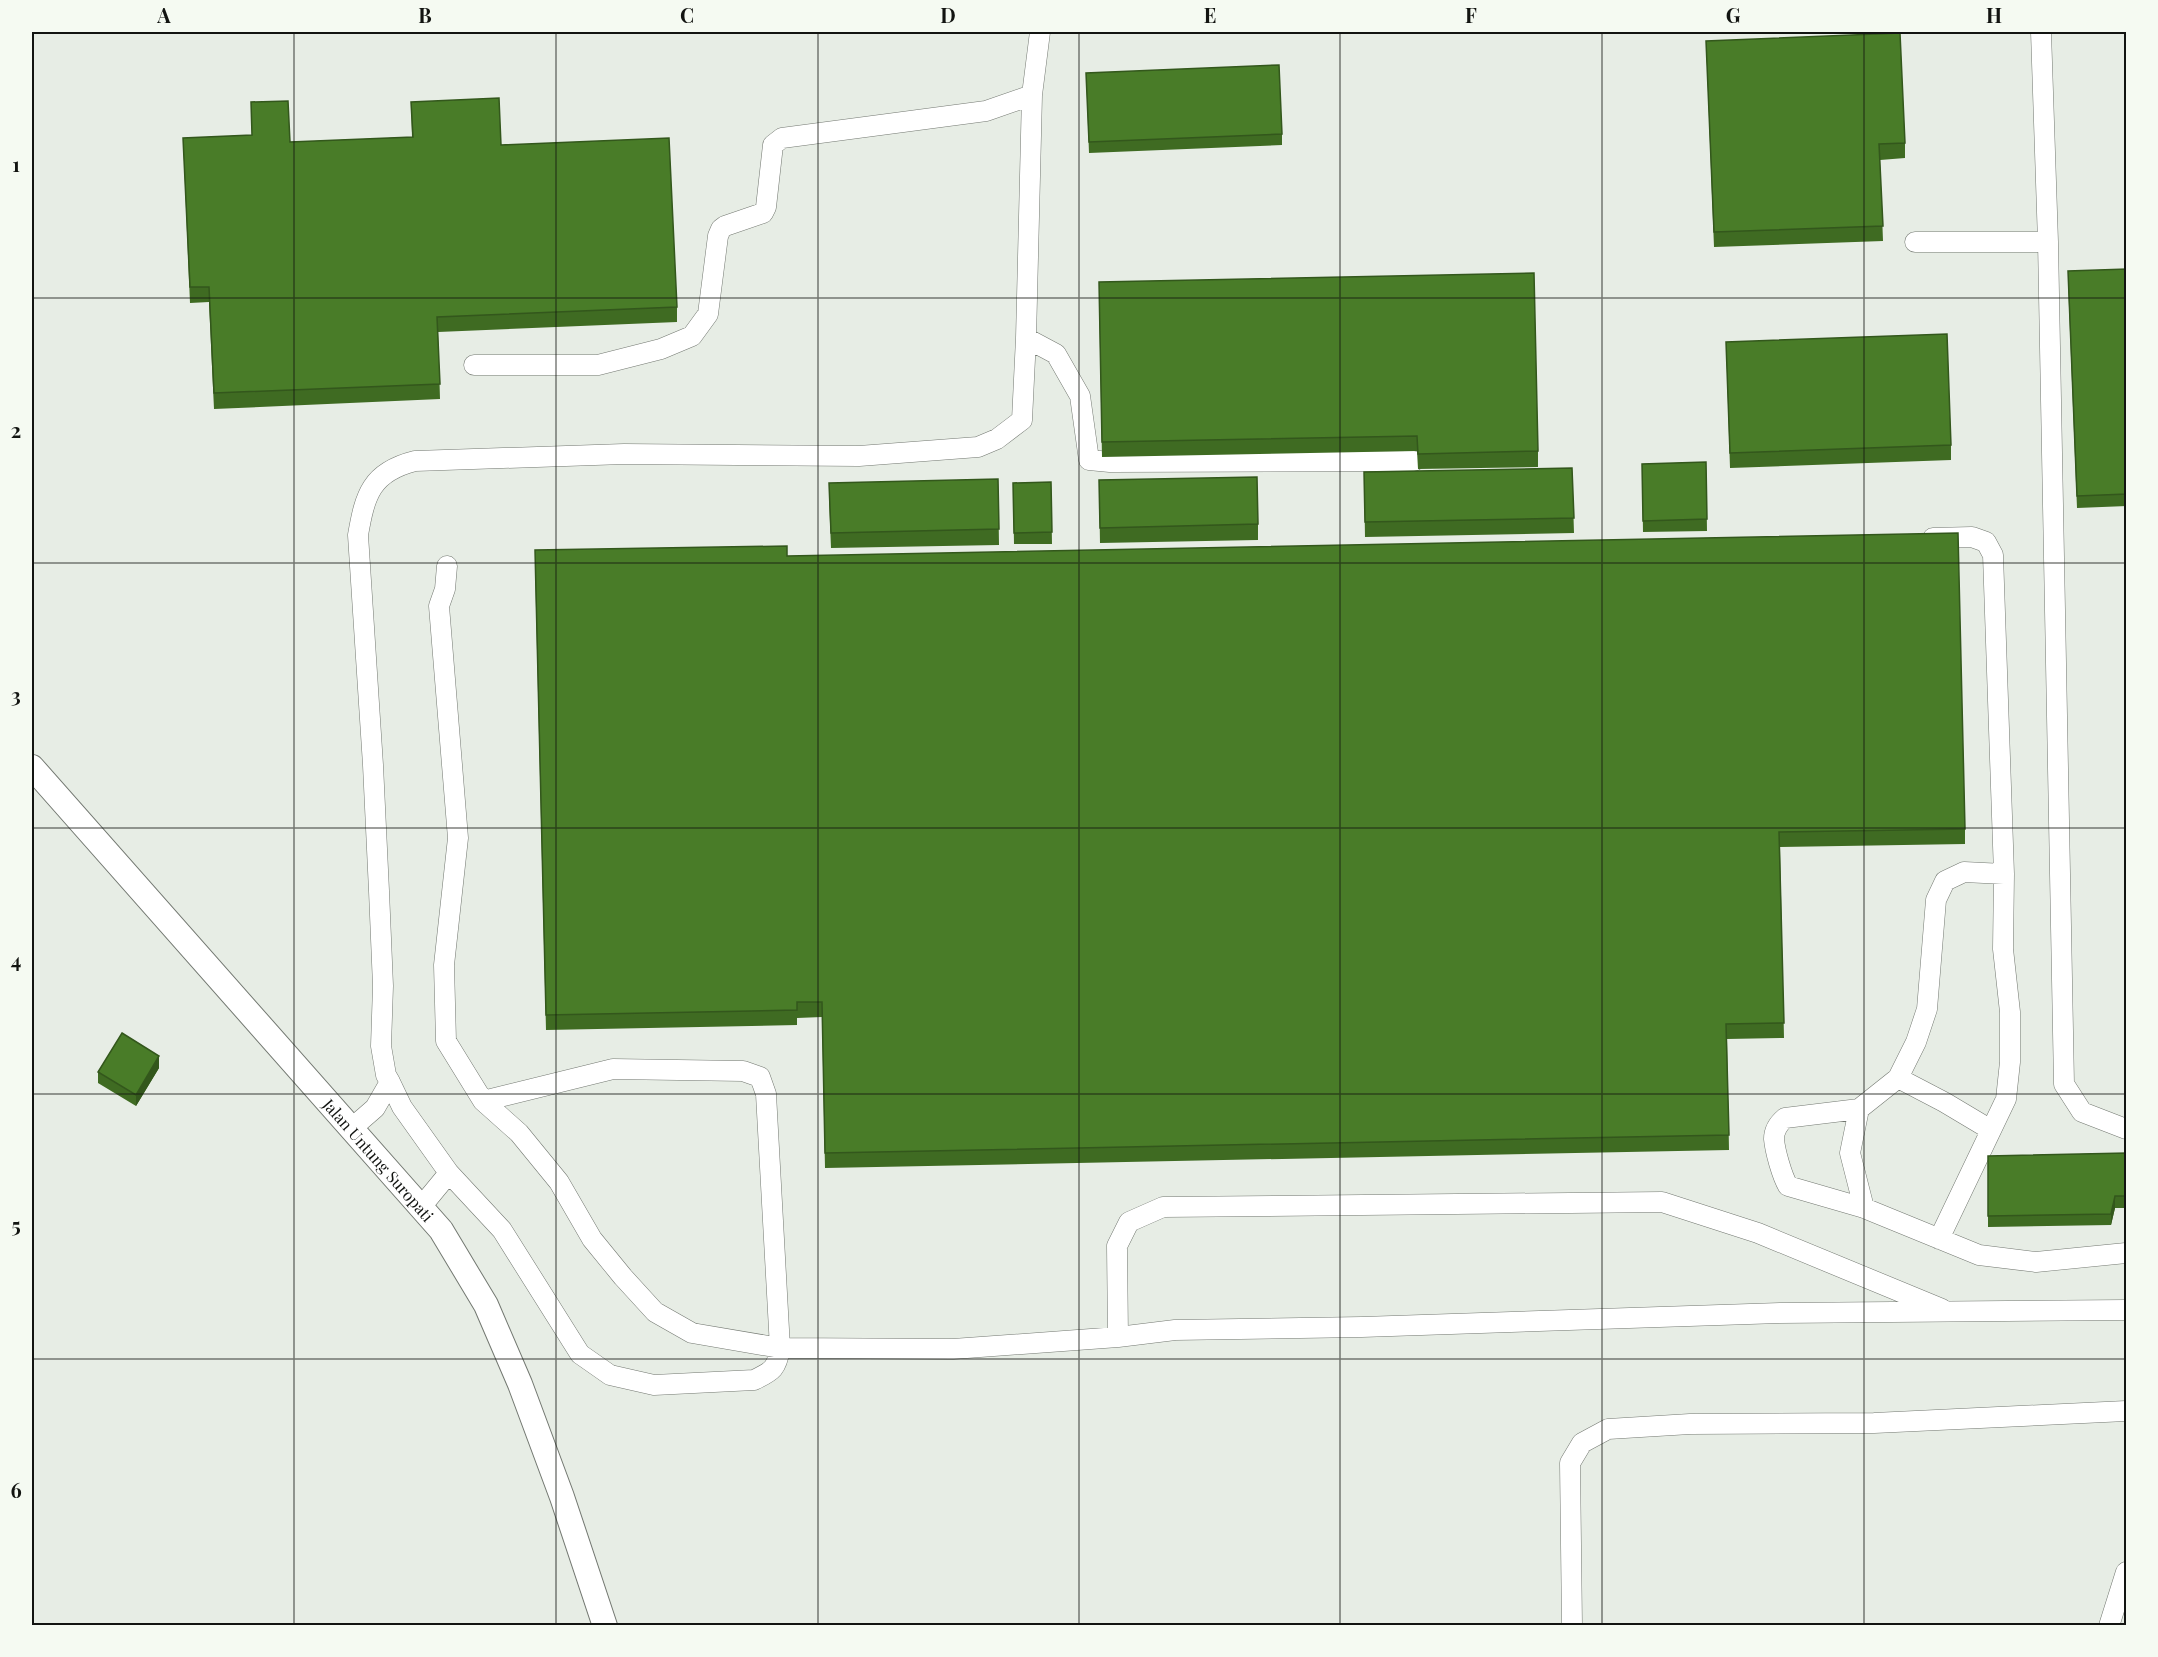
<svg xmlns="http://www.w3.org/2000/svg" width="2158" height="1657" font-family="'Playfair Display',serif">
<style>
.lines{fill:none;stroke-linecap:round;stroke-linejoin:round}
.minor-casing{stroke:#737871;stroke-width:21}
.major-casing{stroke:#737871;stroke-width:26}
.minor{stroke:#fff;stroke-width:20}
.major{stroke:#fff;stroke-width:24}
.wall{fill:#3f6b22}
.shaded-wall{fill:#33571c}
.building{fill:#497c28;stroke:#33571c;stroke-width:1.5}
.grid{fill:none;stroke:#121411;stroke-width:1.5;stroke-opacity:0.55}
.labels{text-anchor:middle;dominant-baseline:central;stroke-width:4.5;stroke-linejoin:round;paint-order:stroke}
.street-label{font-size:16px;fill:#121411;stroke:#f5faf2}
.neatline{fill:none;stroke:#121411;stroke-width:2}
.grid-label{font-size:20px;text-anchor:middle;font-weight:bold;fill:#121411}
</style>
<rect width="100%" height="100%" fill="#e7ede5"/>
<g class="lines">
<defs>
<path id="minor" d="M 2041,32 L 2048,242 L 2064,1084 L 2082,1112 L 2126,1129
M 1915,242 L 2048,242
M 1026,338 L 1056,354 L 1080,396 L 1089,460 L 1110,462 L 1414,461
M 474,365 L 598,365 L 661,349 L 692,336 L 708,314 L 718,236 L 721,229 L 725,226 L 763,213 L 766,207 L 773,145 L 782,138 L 986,111 L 1032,95 L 1040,32
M 1933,538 L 1972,537 L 1986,542 L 1993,555 L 2004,874
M 447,566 L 445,589 L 439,606 L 458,838 L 444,965 L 446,1041 L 483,1101 L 519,1133 L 559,1182 L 592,1239 L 623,1277 L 655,1312 L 692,1333 L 780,1348 L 953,1349 L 1118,1337 L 1175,1330 L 1362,1327 L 1780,1313 L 2126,1310
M 1898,1078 L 1916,1042 L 1927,1009 L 1936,900 L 1945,881 L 1964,872 L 2004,874 L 2003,949 L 2010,1012 L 2010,1062 L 2006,1099 L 1939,1239
M 483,1101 L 613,1069 L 743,1071 L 760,1077 L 766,1094 L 780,1348 C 777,1368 773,1371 754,1380 L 654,1385 L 610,1375 L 580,1354 L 502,1230 L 449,1173 L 402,1107 L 390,1082 L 386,1075 L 381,1046 L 383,986 L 379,891 L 373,765 L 358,535 C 365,495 371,472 415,461 L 624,454 L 859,456 L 978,447 L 997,439 L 1022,420 L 1026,338 L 1032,95
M 1859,1109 L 1785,1118 C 1779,1123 1774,1130 1774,1139 C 1775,1151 1782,1176 1788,1186 L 1864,1208 L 1979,1255 L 2036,1262 L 2126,1253
M 352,1128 L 375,1108 L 390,1082
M 421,1207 L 449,1173
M 1864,1208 L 1850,1153 L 1859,1109 L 1898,1078 L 1944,1102 L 1991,1130
M 1118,1337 L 1117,1246 L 1129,1222 L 1163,1207 L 1662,1202 L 1758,1233 L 1942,1309
M 1572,1626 L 1570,1463 L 1582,1443 L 1608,1429 L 1690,1424 L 1874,1423 L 2126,1411
M 2109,1626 L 2126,1572"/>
<g id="major">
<path id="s1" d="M 32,767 L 441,1230 L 486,1305 L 520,1384 L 562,1497 L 605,1626"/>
</g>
</defs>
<!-- minor casing -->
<use href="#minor" class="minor-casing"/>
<!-- major casing -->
<use href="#major" class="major-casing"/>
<!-- minor -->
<use href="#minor" class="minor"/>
<!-- major -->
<use href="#major" class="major"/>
</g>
<!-- wall -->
<path class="wall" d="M 1706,41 L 1905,143 L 1905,158 L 1880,160 L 1883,241 L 1714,247 Z
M 1086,73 L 1282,134 L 1282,145 L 1089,153 Z
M 251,102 L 290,142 L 412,137 L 411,102 L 501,145 L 677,307 L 677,322 L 438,332 L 440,399 L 214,409 L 209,302 L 190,303 L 183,138 L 252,135 Z
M 2127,269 L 2127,506 L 2077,508 L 2068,282 Z
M 1099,297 L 1538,451 L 1538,467 L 1418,469 L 1417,451 L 1102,457 Z
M 1726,342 L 1951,445 L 1951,460 L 1730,468 Z
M 1706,462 L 1707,531 L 1643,532 L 1642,464 Z
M 1572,468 L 1574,533 L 1365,537 L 1364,472 Z
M 998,479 L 999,545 L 831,548 L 829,498 Z
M 1099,480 L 1258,524 L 1258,540 L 1100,543 Z
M 1051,482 L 1052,544 L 1014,544 L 1013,483 Z
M 787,556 L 1965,829 L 1965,844 L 1780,847 L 1784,1038 L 1727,1039 L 1729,1150 L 825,1168 L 822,1017 L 797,1018 L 797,1025 L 546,1030 L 535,566 Z
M 159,1068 L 136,1106 L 98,1083 L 98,1072 Z
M 2127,1153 L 2127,1208 L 2115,1208 L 2111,1225 L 1988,1227 L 1988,1156 Z"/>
<!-- shaded-wall -->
<path class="shaded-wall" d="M 159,1056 L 159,1068 L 136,1106 L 136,1095 Z
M 2115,1196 L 2115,1208 L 2111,1225 L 2111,1214 Z"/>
<!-- building -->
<path class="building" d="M 1900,33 L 1905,143 L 1879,144 L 1883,226 L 1714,232 L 1706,41 Z
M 1279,65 L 1282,134 L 1089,142 L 1086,73 Z
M 499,98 L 501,145 L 669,138 L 677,307 L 437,317 L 440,384 L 214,393 L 209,287 L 190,287 L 183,138 L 252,135 L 251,102 L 288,101 L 290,142 L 413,137 L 411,102 Z
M 2127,269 L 2127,494 L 2077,496 L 2068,271 Z
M 1534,273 L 1538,451 L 1418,454 L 1417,436 L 1102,442 L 1099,282 Z
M 1947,334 L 1951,445 L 1730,453 L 1726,342 Z
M 1706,462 L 1707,519 L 1643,521 L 1642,464 Z
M 1572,468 L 1574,518 L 1365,522 L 1364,472 Z
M 1257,477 L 1258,524 L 1100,528 L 1099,480 Z
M 998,479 L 999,529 L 831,533 L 829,483 Z
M 1051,482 L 1052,532 L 1014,533 L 1013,483 Z
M 1958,533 L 1965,829 L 1779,832 L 1784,1023 L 1726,1024 L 1729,1135 L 825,1153 L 822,1002 L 797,1002 L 797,1010 L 546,1015 L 535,550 L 787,546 L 787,556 Z
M 122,1033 L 159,1056 L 136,1095 L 98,1072 Z
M 2127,1153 L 2127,1196 L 2115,1196 L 2111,1214 L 1988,1216 L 1988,1156 Z"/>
<!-- grid -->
<path class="grid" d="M 294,32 L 294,1626M 556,32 L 556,1626M 818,32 L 818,1626M 1079,32 L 1079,1626M 1340,32 L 1340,1626M 1602,32 L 1602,1626M 1864,32 L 1864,1626M 32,298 L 2126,298M 32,563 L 2126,563M 32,828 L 2126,828M 32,1094 L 2126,1094M 32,1359 L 2126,1359"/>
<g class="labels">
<!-- street labels -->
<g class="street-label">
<text stroke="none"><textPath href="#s1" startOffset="524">Jalan Untung Suropati</textPath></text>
</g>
</g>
<!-- border -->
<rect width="2158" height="1657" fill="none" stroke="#f5faf2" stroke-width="66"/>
<rect x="33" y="33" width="2092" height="1591" class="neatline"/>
<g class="grid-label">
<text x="164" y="23">A</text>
<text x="425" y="23">B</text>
<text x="687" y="23">C</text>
<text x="948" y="23">D</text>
<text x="1210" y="23">E</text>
<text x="1471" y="23">F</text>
<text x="1733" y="23">G</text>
<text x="1994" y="23">H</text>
<text x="16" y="172">1</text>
<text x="16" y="438">2</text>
<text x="16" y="703">3</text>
<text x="16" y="968">4</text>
<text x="16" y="1233">5</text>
<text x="16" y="1498">6</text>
</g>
</svg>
